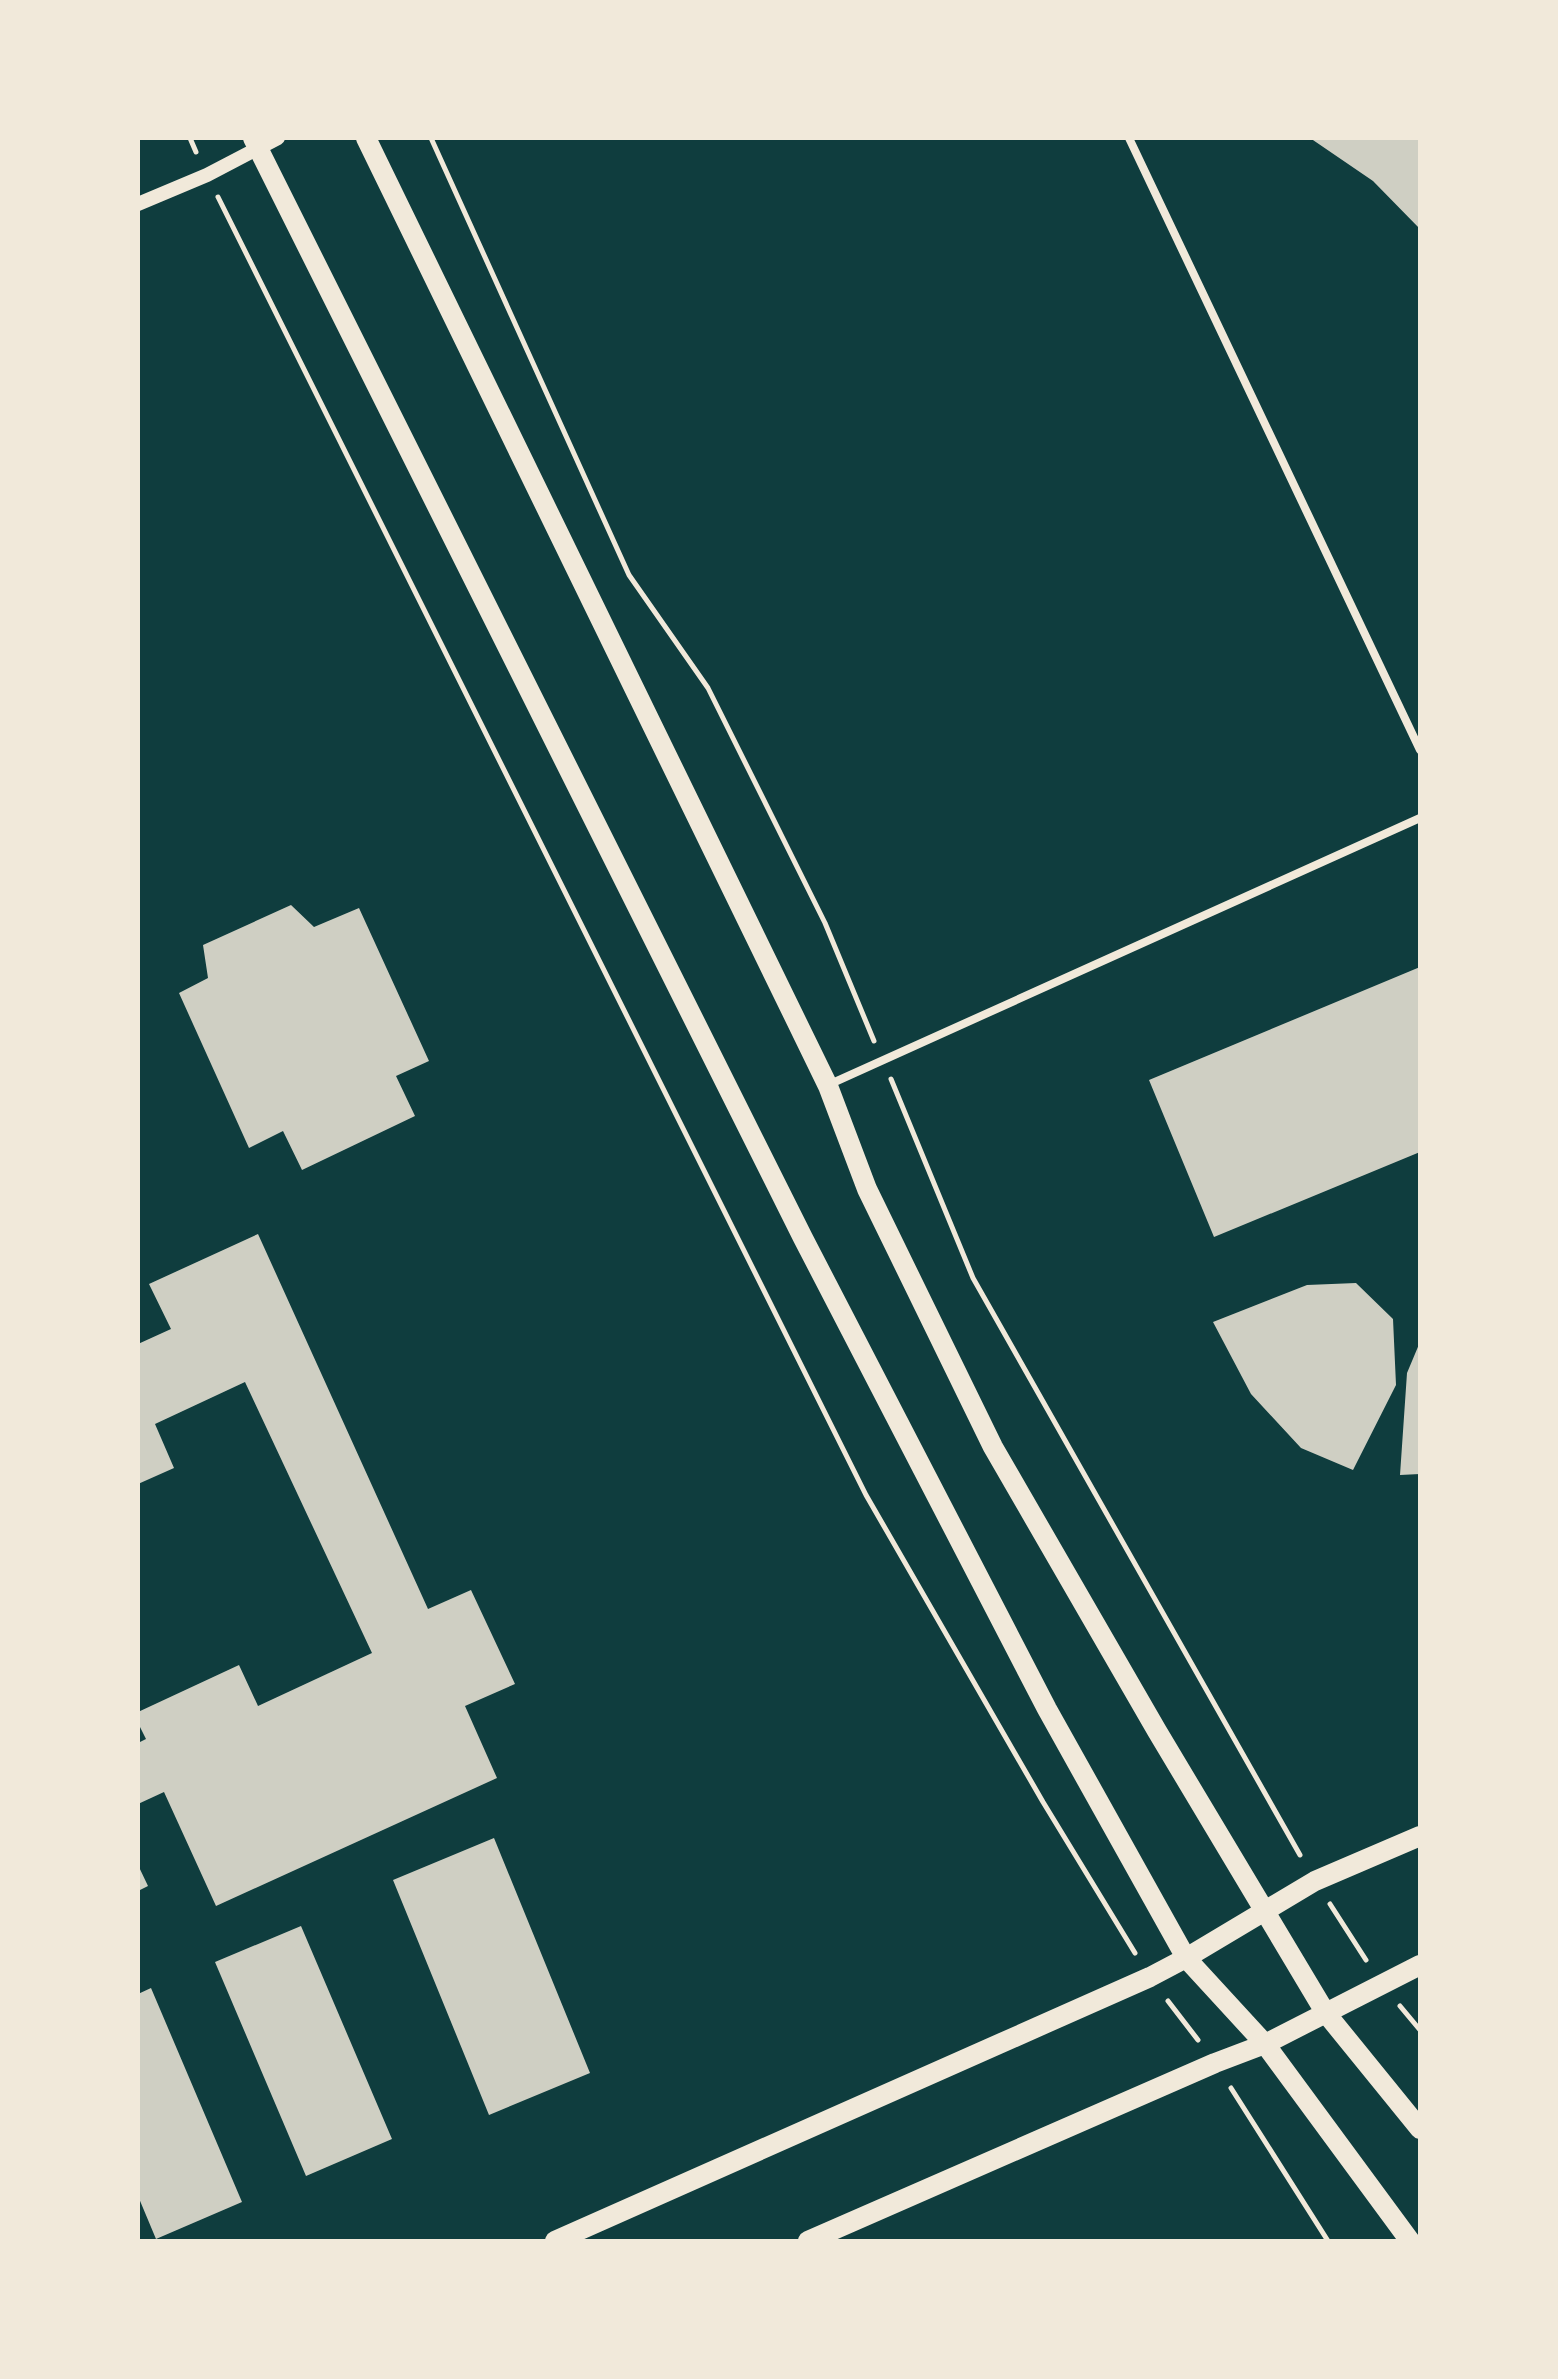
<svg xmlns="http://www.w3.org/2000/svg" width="1558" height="2379" font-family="Mulish,sans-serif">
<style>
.building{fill:#cfcfc3}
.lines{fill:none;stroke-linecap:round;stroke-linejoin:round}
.path{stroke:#f1e9da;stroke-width:5}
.minor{stroke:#f1e9da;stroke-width:8}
.tertiary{stroke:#f1e9da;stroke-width:14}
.primary{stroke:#f1e9da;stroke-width:20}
</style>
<rect width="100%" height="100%" fill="#0f3d3e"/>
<!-- building -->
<path class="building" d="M 1310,138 L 1420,138 L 1420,229 L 1373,181 Z
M 291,905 L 314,927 L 359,908 L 429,1061 L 396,1076 L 415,1116 L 302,1170 L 283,1131 L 249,1148 L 179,993 L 208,978 L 203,945 Z
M 1420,967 L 1420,1152 L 1214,1237 L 1149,1080 Z
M 258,1234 L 428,1609 L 471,1590 L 515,1684 L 465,1706 L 497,1778 L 216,1906 L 164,1792 L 138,1804 L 138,1743 L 146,1739 L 138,1723 L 138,1712 L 239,1665 L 258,1706 L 372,1653 L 245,1382 L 155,1424 L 174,1468 L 138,1484 L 138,1344 L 171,1329 L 149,1284 Z
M 1356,1283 L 1393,1319 L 1396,1385 L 1353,1470 L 1301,1448 L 1251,1394 L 1213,1322 L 1307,1285 Z
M 1420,1342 L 1420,1474 L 1400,1475 L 1407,1373 Z
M 494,1838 L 590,2073 L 489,2115 L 393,1880 Z
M 138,1865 L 148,1886 L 138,1891 Z
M 301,1926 L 392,2139 L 306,2176 L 215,1962 Z
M 151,1988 L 242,2202 L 156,2239 L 138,2196 L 138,1994 Z"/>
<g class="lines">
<!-- path -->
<path class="path" d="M 190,138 L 196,152
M 431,138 L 629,575 L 708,688 L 825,923 L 874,1041
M 218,197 L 866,1495 L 1043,1802 L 1135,1953
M 891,1079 L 973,1278 L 1300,1855
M 1330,1904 L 1366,1960
M 1168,2001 L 1198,2040
M 1400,2006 L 1420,2030
M 1231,2088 L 1328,2241"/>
<!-- minor -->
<path class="minor" d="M 1129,138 L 1420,750
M 828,1085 L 1420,818"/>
<!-- tertiary -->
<path class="tertiary" d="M 138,204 L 207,175 L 278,138"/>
<!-- primary -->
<path class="primary" d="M 253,138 L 803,1238 L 1047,1709 L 1186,1958 L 1265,2044 L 1410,2241
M 366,138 L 828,1086 L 867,1189 L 993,1447 L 1157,1731 L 1325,2012 L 1420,2129
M 555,2241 L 1150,1977 L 1186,1958 L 1315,1881 L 1420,1836
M 808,2241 L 1215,2063 L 1265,2044 L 1420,1965"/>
</g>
<!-- border -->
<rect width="1558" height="2379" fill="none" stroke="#f1e9da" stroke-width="280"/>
</svg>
